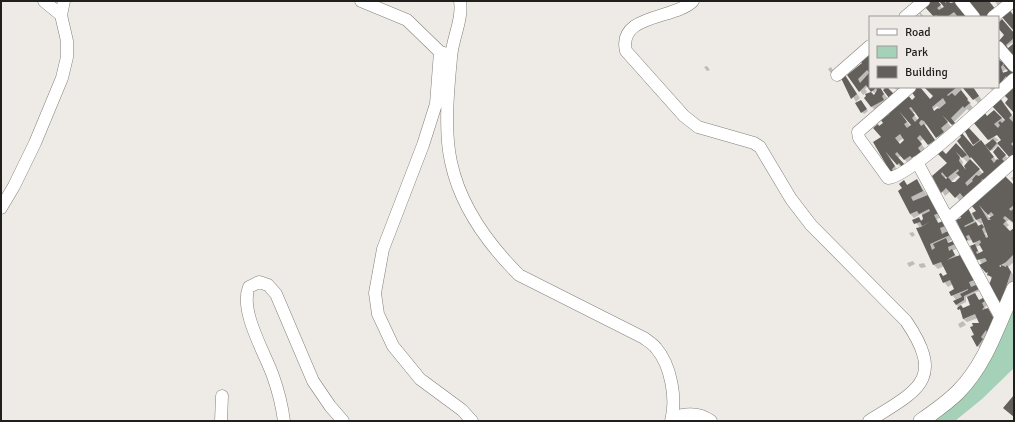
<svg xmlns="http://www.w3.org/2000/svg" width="1015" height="422" font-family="Signika,sans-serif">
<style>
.green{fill:#a6d1b9}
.shadow{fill:#0003;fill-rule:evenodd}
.building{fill:#63605c;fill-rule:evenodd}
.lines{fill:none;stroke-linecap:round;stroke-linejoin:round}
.minor-casing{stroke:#82807b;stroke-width:13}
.major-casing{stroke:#82807b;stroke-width:16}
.minor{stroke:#fff;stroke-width:12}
.major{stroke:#fff;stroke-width:15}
</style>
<rect width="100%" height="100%" fill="#eeebe7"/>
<!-- green -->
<path class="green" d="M 1014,298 L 1014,368 L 982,399 L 955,421 L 930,421 L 945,407 Z"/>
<!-- shadow -->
<path class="shadow" d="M 933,1 L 937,1 L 942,8 L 944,6 L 940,1 L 944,1 L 946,5 L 948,3 L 947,1 L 951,3 L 957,1 L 959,17 L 958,15 L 955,17 L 935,17 L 925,6 Z
M 995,1 L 1004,1 L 998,6 Z
M 919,11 L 924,17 L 922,17 L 918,12 Z
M 1002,20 L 1014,33 L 1014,44 L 1012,43 L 1006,47 L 1008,49 L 1014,45 L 1014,60 L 999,41 L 1004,37 L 1008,40 L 998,26 Z
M 870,57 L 870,87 L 874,87 L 876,89 L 879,87 L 888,99 L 885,101 L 887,104 L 875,110 L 871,106 L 877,90 L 874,93 L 868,86 L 865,89 L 867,92 L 863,95 L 849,75 Z
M 998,60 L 1014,71 L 1014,79 L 1000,84 L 998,81 ZM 1007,69 L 1010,72 L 1002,72 Z
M 707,66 L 710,70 L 707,71 L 704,67 Z
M 831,67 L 835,74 L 832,75 L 828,69 Z
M 845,76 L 860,98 L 856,102 L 842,78 Z
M 882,87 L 892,87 L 885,90 Z
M 892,87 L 906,87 L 898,90 Z
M 918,87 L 930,100 L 934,96 L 926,87 L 960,87 L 962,90 L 960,91 L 971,103 L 970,104 L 973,108 L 969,111 L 967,109 L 954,122 L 958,127 L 957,128 L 944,116 L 943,117 L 951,127 L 944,133 L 947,136 L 941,141 L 927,124 L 923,126 L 937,144 L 933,148 L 924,138 L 920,142 L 925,149 L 908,163 L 901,156 L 898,158 L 908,169 L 902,168 L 890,158 L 898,171 L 897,177 L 880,152 L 882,140 L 880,127 L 884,123 L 882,121 L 917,97 ZM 937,106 L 939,108 L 935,112 L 932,110 ZM 915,111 L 921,118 L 918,120 L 912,113 ZM 903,116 L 913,125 L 911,127 ZM 904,138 L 906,140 L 900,145 L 898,142 Z
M 963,87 L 972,87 L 982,100 L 978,103 Z
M 989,87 L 996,87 L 992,90 Z
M 1000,100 L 1014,118 L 1014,160 L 999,144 L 992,151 L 988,146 L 985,148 L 997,161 L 1003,163 L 995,152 L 998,147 L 1009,160 L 1005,163 L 1008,167 L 992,181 L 990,179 L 987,181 L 984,180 L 981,186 L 973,193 L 975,196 L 969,201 L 964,197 L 960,201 L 951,191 L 945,196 L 933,176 L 948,163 L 939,153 L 941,151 L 946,155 L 956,144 L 966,152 L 958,141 L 962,137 L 961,134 L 973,147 L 976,146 L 967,136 L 968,134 L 965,130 L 968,128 L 985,146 L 991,142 L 974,122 L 984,113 L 987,117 L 994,111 L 1009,125 L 1010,124 L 994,105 ZM 984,123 L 993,133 L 990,136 L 982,127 ZM 1001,133 L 1002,135 L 999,136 L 1004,138 L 997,144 L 995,142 L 999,140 L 993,136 L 995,135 L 994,134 ZM 957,152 L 968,163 L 965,166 L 968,172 L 962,166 L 963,162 L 956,153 ZM 971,158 L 975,160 L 988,179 L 969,159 ZM 959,175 L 961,178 L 955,183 L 952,183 L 951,182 ZM 947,176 L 949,178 L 946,181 L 944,178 Z
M 862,103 L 868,111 L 864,114 L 862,112 Z
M 1014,176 L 1014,183 L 1011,178 Z
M 917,180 L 942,217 L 937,219 L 939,224 L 943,222 L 948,230 L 946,231 L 952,236 L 953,239 L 948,242 L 949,243 L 952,242 L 958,248 L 952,251 L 957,257 L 960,256 L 964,260 L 977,284 L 975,285 L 979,291 L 974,293 L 979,301 L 983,300 L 987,303 L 988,305 L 985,307 L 986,310 L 992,313 L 998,325 L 981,350 L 972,337 L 976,335 L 980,323 L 978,318 L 967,322 L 963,319 L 961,311 L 956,304 L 957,301 L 952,295 L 956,290 L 953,284 L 948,287 L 942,279 L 948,275 L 944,266 L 938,269 L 934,265 L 918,229 L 920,228 L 914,220 L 919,218 L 922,221 L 925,220 L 924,217 L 921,214 L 914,218 L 910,214 L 904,189 L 904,181 L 908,186 ZM 966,297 L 967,297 L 971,305 L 963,309 L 960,305 L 966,302 Z
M 1014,187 L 1014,224 L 1009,220 L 1006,222 L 1009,225 L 1006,228 L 1009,232 L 1014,229 L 1014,262 L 1008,267 L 1014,276 L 1014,279 L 1005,305 L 1003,305 L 999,301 L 992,279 L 981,265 L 982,264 L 971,247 L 975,244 L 972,239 L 969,241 L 965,237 L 962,218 L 968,210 L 972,214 L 978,212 L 973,205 ZM 985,212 L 986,212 L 992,218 L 990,219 ZM 973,217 L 982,225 L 979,226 ZM 984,222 L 985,228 L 981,224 ZM 987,232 L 990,237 L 988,238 L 985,233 ZM 981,245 L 984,252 L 980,254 L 976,247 ZM 1003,263 L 1001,269 L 989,270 Z
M 913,232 L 915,235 L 912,237 L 909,233 Z
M 913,261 L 915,264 L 909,267 L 907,263 Z
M 924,263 L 926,267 L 921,268 L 919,266 L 919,264 Z
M 963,321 L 966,325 L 960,328 L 958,324 Z"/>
<!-- building -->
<path class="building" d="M 931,1 L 938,1 L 941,5 L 937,8 L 939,10 L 944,7 L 939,1 L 944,1 L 946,3 L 946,1 L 951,3 L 958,1 L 971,17 L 958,17 L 954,12 L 947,17 L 938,17 L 936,15 L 934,17 L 924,6 Z
M 967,1 L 989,1 L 996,10 L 987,17 L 976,17 Z
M 1009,9 L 1014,16 L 1014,31 L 1001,16 Z
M 1002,19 L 1014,33 L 1014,38 L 1006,45 L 1008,48 L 1014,43 L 1014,62 L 1013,55 L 1011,53 L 1008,56 L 998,42 L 1004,35 L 998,28 L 998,23 Z
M 867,54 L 870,56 L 870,73 L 867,70 L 858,79 L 860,83 L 869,73 L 870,87 L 880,87 L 884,94 L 882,96 L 884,100 L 871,107 L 864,98 L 866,96 L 865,94 L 871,92 L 874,95 L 877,90 L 876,88 L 871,92 L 866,85 L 859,92 L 847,75 L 862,63 L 859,60 Z
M 998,59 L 1004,63 L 1001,67 L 1003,73 L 1008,71 L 1003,65 L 1007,62 L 1014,71 L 1007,78 L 1006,76 L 999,85 Z
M 845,75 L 857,94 L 851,99 L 841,78 Z
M 887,87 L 894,94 L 889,98 L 883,90 Z
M 916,87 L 920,87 L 930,99 L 933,96 L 924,87 L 957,87 L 947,95 L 948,96 L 952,93 L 955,96 L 961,90 L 968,99 L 967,100 L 970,103 L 964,108 L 963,106 L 951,118 L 955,123 L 952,125 L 942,115 L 948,122 L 941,128 L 944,132 L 936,138 L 924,121 L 921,120 L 919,123 L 921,126 L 924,124 L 935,140 L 928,145 L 920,135 L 917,138 L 922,144 L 918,148 L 921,152 L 912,158 L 910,156 L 904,160 L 897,152 L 895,154 L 905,165 L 902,167 L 899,163 L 897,165 L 885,151 L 895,166 L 892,169 L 894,173 L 892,175 L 873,142 L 881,137 L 873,128 L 878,124 L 879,126 L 883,123 L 881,120 L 889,114 L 888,113 L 907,94 L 912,100 L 915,97 L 911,91 ZM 943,98 L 946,103 L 939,109 L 938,108 L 934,111 L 932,107 ZM 911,107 L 919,118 L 915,122 L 912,118 L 915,115 L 909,108 ZM 899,111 L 911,125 L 907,128 L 904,124 L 907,122 ZM 900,134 L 904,140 L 900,144 L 895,138 Z
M 962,87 L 973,87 L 979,96 L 973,100 Z
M 1014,87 L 1014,113 L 1005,103 L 1008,99 L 1004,95 Z
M 1000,98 L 1012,115 L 1009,118 L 1013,122 L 1014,121 L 1014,143 L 1013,142 L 1011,144 L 1014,147 L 1014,155 L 1010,158 L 997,143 L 990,151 L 985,145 L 993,139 L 997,143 L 1001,140 L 997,135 L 988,140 L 973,122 L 984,112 L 987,116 L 994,110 L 1002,118 L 994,124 L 998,128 L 1000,125 L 998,123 L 1000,121 L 1002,123 L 1005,120 L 992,106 Z
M 861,100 L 867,109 L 861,113 L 855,103 Z
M 968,127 L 980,140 L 973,145 L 964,130 Z
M 961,132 L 973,146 L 981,140 L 994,157 L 991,159 L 994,163 L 997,159 L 999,160 L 993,152 L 998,146 L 1006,155 L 1002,159 L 1005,162 L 985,180 L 982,179 L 980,184 L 964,198 L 960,193 L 955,198 L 946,188 L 941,193 L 932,176 L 947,163 L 937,153 L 941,149 L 946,154 L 956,143 L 967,155 L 962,158 L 955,151 L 960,157 L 959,161 L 962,165 L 966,170 L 964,166 L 970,159 L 980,169 L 965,183 L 966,184 L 967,186 L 973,181 L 972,180 L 976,175 L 979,176 L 984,172 L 971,157 L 970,158 L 957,141 L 961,137 L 959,134 ZM 958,169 L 959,171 L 956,173 L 960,177 L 955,182 L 952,182 L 948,177 L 946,179 L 941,174 L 942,172 L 947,178 Z
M 1006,174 L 1006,177 L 1014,185 L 1014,205 L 1009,209 L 1011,211 L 1014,208 L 1014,223 L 1005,216 L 1003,218 L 1006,221 L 1003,224 L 1010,231 L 1014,228 L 1014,254 L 1006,262 L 1001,265 L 999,266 L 1001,267 L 1001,265 L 1006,267 L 1007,265 L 1011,272 L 1001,302 L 998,301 L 989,285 L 992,277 L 987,275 L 988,272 L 986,273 L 979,265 L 987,261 L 985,258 L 977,260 L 970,246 L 975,244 L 978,251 L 976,252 L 977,254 L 983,251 L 979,244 L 981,243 L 980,240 L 973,243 L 969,235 L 966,236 L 968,240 L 966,241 L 956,220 L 961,218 L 960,216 L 968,208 L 974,221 L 964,226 L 965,227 L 976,222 L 978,226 L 982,224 L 984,227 L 982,229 L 986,238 L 988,237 L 981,218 L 976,220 L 972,213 L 976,211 L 971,205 ZM 979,205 L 988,215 L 991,212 L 994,215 L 989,218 L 991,220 L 988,220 Z
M 917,179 L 923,191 L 911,197 L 913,201 L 928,195 L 939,213 L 934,215 L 938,223 L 943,221 L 945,226 L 940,228 L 942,234 L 948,231 L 950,235 L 930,244 L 932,250 L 935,248 L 933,244 L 946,238 L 948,243 L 953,241 L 955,244 L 948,247 L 949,251 L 952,249 L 955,255 L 947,260 L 960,255 L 974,280 L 969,282 L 971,287 L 976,285 L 979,289 L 964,296 L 964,300 L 956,305 L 953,301 L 962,297 L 960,294 L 968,290 L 968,289 L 951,296 L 949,292 L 954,289 L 950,280 L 943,283 L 939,274 L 941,273 L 943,276 L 947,274 L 941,262 L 933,265 L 916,228 L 921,227 L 930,222 L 922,226 L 920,222 L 914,224 L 912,220 L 919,217 L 921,221 L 923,219 L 922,215 L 930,211 L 929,209 L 919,214 L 917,211 L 910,214 L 898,191 L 902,188 L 899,184 L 904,180 L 907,185 Z
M 975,293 L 979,300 L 983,298 L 985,301 L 982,303 L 984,307 L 982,310 L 988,308 L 995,321 L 987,333 L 986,330 L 981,337 L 983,339 L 977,347 L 971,336 L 974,335 L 970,327 L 973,326 L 972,323 L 979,323 L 975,314 L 963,319 L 960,309 L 958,310 L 957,308 L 961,305 L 963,308 L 970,305 L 967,297 Z
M 1014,395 L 1014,417 L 1003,408 Z"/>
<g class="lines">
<defs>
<path id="minor" d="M 44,1 L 61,15
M 361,1 L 407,20 L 440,52 L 447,54
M 460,1 C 463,20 452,39 451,58 C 448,90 444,131 451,162 C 460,205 488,244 519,275 L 644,338 C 648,341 653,344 656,348 C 671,365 677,399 671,421
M 693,1 C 676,19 617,14 626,51 L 684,116 L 698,127 L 754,143 L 760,147 L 791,199 L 811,225 L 906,321 C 946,380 918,390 869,421
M 961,1 L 974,17
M 905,17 L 924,1
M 993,17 L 1013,1
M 998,47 L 1014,66
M 440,52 L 436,104 L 423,145 L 383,249 L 375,293 L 378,314 L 393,346 L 420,379 L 462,410 L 472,421
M 837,75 L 870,46
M 910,87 L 858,132 L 859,138 L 888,178 C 907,179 995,96 1014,79
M 917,162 L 1001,318
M 1,208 L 14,186 L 35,143 L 62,78 L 67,57 L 67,41 L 61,15 L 64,1
M 948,219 L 1014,161
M 672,418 C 685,413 699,412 711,421
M 221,421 L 222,396
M 284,421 C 282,406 278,390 273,376 C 265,353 239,311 249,287 L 259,282 L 268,285 L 276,294 L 313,381 L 330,406 L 343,421"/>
<path id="major" d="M 921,421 C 934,412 947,403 958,392 C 986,364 998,324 1014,289"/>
</defs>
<!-- minor casing -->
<use href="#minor" class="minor-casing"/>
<!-- major casing -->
<use href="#major" class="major-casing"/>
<!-- minor -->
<use href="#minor" class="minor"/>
<!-- major -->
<use href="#major" class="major"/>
</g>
<!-- border -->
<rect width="1015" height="422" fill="none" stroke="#201f1e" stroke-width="4"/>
<!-- legend -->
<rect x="869" y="16" width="130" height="72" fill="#eeebe7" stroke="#9c9997"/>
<rect x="877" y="29" width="20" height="6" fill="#ffffff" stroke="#9c9997"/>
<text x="905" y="36" font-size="12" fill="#201f1e">Road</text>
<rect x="877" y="46" width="20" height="12" fill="#a6d1b9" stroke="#9c9997"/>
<text x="905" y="56" font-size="12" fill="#201f1e">Park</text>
<rect x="877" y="66" width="20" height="12" fill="#63605c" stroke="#9c9997"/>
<text x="905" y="76" font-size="12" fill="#201f1e">Building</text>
</svg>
